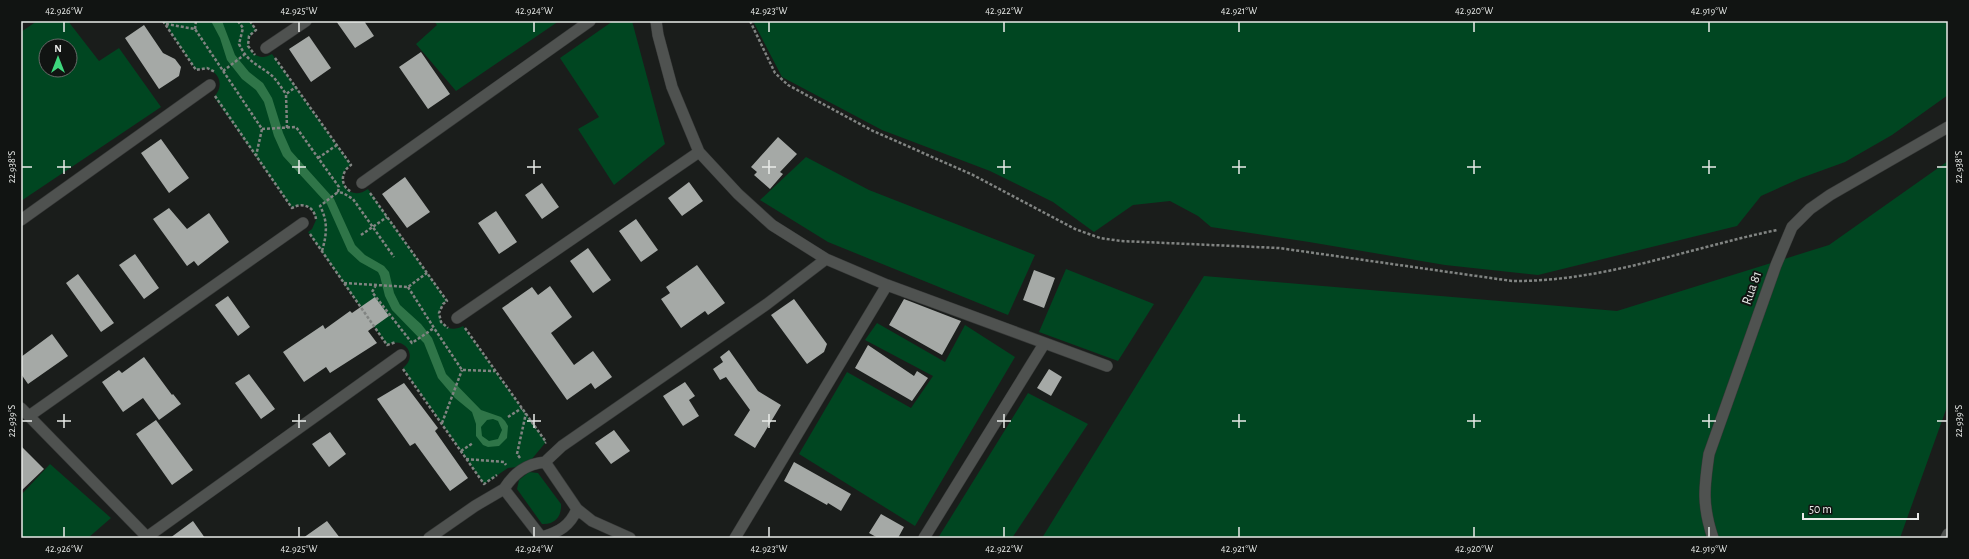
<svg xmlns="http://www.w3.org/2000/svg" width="1969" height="559" font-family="'Alegreya Sans',sans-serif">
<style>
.green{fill:#004621;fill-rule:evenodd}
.water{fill:#2f7548;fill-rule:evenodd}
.building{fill:#a5a9a6}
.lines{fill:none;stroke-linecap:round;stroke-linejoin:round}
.minor-casing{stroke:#373938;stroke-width:12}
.path{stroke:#818482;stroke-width:2.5;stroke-dasharray:3 2;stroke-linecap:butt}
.minor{stroke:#4f5250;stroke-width:11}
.ticks{fill:none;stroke:#e9ebe9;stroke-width:1.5}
.labels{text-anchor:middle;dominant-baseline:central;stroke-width:4;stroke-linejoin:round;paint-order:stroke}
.street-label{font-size:14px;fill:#e9ebe9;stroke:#111412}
.neatline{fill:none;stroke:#e9ebe9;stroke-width:1.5}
.ticks-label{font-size:10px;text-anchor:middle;fill:#e9ebe9}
</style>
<rect width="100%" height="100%" fill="#1a1d1b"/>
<!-- green -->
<path class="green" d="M 37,21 L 68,21 L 99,61 L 119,48 L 161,107 L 21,201 L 21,32 ZM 46,46 L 70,46 L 70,70 L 46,70 Z
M 163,21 L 250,21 L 256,30 C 239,42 254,65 272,54 L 351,165 C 331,178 349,203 368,189 L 447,301 L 443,304 L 439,313 C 440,326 451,333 463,326 L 546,442 L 526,466 L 508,468 L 484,484 L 403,368 C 419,356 404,335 387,345 L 308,232 L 312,229 L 316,220 C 315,207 303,201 292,208 L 214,97 C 228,82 214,64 196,70 Z
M 434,21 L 559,21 L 456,91 L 416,44 L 437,25 Z
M 613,21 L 632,21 L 665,144 L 614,185 L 578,129 L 599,117 L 560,58 Z
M 753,21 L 1948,21 L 1948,95 L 1892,135 L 1845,162 L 1801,178 L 1761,196 L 1737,226 L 1538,275 L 1445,265 L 1309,242 L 1211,227 L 1198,216 L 1170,201 L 1133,205 L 1094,232 L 1053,202 L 990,171 L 882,130 L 782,77 Z
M 806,157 L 869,190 L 1035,255 L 1008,315 L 828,242 L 760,200 Z
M 1948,161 L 1948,404 L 1900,538 L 1042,538 L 1204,276 L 1617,311 L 1829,245 Z
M 1066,269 L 1154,304 L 1118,361 L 1039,332 Z
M 877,323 L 945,362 L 965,325 L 1015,357 L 915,526 L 799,454 L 847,372 L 911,408 L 933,376 L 865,340 Z
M 1028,393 L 1088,424 L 1012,538 L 938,538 Z
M 50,464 L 111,518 L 88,538 L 21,538 L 21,495 Z
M 529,472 L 538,473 L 561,504 C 562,517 554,525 542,524 L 517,489 L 519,480 Z"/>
<!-- water -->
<path class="water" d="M 211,21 L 222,21 L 235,55 L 249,72 L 263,83 L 272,98 L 283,133 L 291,151 L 334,199 L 355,245 L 365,255 L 384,266 L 389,272 L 394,293 L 400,305 L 421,324 L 432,338 L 446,374 L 481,410 L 501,417 L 505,421 L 508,426 L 507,438 L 499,446 L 488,447 L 483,445 L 476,436 L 476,424 L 472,412 L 455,398 L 438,378 L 424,343 L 392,310 L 385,296 L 380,276 L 378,272 L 360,262 L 348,251 L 327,204 L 283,156 L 274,136 L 264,102 L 256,90 L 242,79 L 227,60 L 220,38 ZM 493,419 L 498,421 L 502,430 L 498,439 L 489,441 L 482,436 L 481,427 L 487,420 Z"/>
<!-- building -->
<path class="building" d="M 336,21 L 364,21 L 374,36 L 355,48 Z
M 144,25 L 163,53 L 175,59 L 181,67 L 179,76 L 159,89 L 125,38 Z
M 309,36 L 331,68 L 311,82 L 289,49 Z
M 421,52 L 450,94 L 428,109 L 399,67 Z
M 778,137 L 797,154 L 780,172 L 783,174 L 770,189 L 754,175 L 757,172 L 751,167 Z
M 161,139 L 189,178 L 169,193 L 141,153 Z
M 405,177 L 430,212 L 407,228 L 382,194 Z
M 689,182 L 703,201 L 682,216 L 668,198 Z
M 542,183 L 559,207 L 542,219 L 525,195 Z
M 169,208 L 187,229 L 209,213 L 229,242 L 198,266 L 194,261 L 187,266 L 153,219 Z
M 496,211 L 517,242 L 499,254 L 478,223 Z
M 636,219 L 658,250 L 641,262 L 619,231 Z
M 588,248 L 611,280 L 593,293 L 570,261 Z
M 135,254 L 159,288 L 144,299 L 119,265 Z
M 697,265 L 725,303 L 708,315 L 705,311 L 681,328 L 661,299 L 670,293 L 666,287 Z
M 1034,270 L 1055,278 L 1044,308 L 1023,300 Z
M 78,274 L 114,323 L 101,332 L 66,283 Z
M 550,286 L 572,317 L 551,333 L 574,365 L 593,351 L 612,377 L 595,389 L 591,383 L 567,400 L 502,308 L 532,287 L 538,295 Z
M 228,296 L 250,327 L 238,336 L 215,305 Z
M 375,297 L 389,316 L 368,331 L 377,343 L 330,373 L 326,367 L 304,382 L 283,352 L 323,325 L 325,329 L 350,311 L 352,313 Z
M 794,299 L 827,344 L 824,352 L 807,364 L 771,315 Z
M 904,299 L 961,321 L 942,355 L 889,325 Z
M 52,334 L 68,356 L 28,384 L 21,374 L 21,357 Z
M 868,345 L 914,376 L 917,371 L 928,378 L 912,401 L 855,368 Z
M 729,350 L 758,391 L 781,405 L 755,448 L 734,435 L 750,410 L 726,377 L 720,380 L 713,369 L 723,362 L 720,357 Z
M 144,357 L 172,395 L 173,394 L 181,404 L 159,420 L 143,398 L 123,412 L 102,382 L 119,370 L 122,373 Z
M 1049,369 L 1062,377 L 1051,396 L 1037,388 Z
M 249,374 L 275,409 L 261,419 L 235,383 Z
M 685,382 L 695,396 L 689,400 L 699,416 L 683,426 L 663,396 Z
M 404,383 L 438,428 L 435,431 L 468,478 L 450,491 L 415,443 L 410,446 L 377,399 Z
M 156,420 L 193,470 L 172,485 L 136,434 Z
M 614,430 L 630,451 L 611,464 L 595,443 Z
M 330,432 L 346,454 L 329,467 L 312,444 Z
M 21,446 L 44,469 L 21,491 Z
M 794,462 L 851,494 L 841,511 L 828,503 L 827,505 L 784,481 Z
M 881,514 L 904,527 L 898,538 L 878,538 L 869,533 Z
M 193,521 L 205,538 L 170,538 Z
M 327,521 L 340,538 L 303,538 Z"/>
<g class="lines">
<defs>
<path id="minor" d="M 656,21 L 658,35 L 672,87 L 699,152 L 738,194 L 772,225 L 826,259 L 887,285 L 1107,366
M 266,48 L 306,21
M 362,183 L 590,21
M 21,220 L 210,85
M 457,318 L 699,152
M 21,408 L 148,538
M 29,416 L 303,223
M 577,509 L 592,521 L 630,538
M 147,537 L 401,355
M 542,537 C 559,532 570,526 577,509 L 545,462
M 429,538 L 475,506 L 504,489
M 542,538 L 504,489 C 514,473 526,464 545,462 L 562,446 L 767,304 L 826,259
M 735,538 L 887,285
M 924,538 L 1044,344
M 1713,538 C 1702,505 1704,488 1709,454 L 1776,265 L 1792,227 L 1810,209 L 1830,195 L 1948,127
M 1946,538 L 1948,534"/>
</defs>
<!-- minor casing -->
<use href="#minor" class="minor-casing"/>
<!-- path -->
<path class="path" d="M 163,21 L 196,70 L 207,68 L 215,72
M 238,21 L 243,28 L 239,44 C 247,61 255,63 270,74 C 276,79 281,87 286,94
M 250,21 L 256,30 L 249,36 L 248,46 L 255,55
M 750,21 L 775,73 L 788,85 L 871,130 L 973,175 L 1075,229 L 1100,238 L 1121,241 L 1279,248 L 1512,281 C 1603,282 1689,248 1777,230
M 166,24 L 195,29 L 262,129 L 256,156
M 195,29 L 196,21
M 275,58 L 351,165 C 340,172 340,187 352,192
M 223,71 L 244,55
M 215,96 L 292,208 C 302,202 314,206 316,219
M 287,128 L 286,94 L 296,87
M 262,129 L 296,127 L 339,187 L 338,192 L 343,193 L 353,199 L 394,257
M 318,158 L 337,145
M 370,193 L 447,301 L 443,304 L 439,313 L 441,322 L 448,328
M 310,234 L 387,345 L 396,342
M 361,235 L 387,217
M 322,251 C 327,234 328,221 320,206 L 338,192
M 344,283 L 408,287 L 427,273
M 376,285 L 372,292 L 412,343 L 434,328
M 408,287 L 434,328 L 462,370 L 495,371
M 465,328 L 546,442 L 545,443
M 403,369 L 484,484 L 497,475
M 508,417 L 522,408
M 442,423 L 462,370
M 461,451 L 473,443
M 520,458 L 517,454 L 526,413
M 466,459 L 504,462 L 506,465"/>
<!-- minor -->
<use href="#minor" class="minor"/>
</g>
<!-- ticks -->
<path class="ticks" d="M 64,22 L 64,32M 299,22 L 299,32M 534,22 L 534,32M 769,22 L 769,32M 1004,22 L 1004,32M 1239,22 L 1239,32M 1474,22 L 1474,32M 1709,22 L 1709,32M 64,160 L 64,174M 299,160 L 299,174M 534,160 L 534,174M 769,160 L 769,174M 1004,160 L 1004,174M 1239,160 L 1239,174M 1474,160 L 1474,174M 1709,160 L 1709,174M 22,167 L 32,167M 57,167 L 71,167M 292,167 L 306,167M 527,167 L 541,167M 762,167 L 776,167M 997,167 L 1011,167M 1232,167 L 1246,167M 1467,167 L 1481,167M 1702,167 L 1716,167M 1937,167 L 1947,167M 64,414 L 64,428M 299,414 L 299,428M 534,414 L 534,428M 769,414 L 769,428M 1004,414 L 1004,428M 1239,414 L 1239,428M 1474,414 L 1474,428M 1709,414 L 1709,428M 22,421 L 32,421M 57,421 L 71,421M 292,421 L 306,421M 527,421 L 541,421M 762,421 L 776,421M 997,421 L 1011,421M 1232,421 L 1246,421M 1467,421 L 1481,421M 1702,421 L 1716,421M 1937,421 L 1947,421M 64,527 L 64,537M 299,527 L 299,537M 534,527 L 534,537M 769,527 L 769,537M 1004,527 L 1004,537M 1239,527 L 1239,537M 1474,527 L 1474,537M 1709,527 L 1709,537"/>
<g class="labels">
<!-- street labels -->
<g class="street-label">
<text transform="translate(1752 288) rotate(-71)">Rua 81</text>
</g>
</g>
<!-- border -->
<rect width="1969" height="559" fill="none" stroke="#111412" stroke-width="44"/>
<!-- north arrow -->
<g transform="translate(58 58)"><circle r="19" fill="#111412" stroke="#676a68"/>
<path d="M0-3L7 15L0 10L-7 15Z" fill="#3ed77d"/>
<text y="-6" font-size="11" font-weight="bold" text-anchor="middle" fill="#e9ebe9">N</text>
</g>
<!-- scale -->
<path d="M1803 513v6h115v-6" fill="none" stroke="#e9ebe9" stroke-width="2"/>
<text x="1809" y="513" font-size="12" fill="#e9ebe9" stroke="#111412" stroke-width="3" paint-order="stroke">50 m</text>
<rect x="22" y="22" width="1925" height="515" class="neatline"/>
<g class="ticks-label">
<text x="64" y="14">42.926°W</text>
<text x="299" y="14">42.925°W</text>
<text x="534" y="14">42.924°W</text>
<text x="769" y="14">42.923°W</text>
<text x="1004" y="14">42.922°W</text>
<text x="1239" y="14">42.921°W</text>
<text x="1474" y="14">42.920°W</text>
<text x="1709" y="14">42.919°W</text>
<text transform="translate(11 167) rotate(-90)" y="4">22.938°S</text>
<text transform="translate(1958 167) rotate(-90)" y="4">22.938°S</text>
<text transform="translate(11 421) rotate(-90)" y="4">22.939°S</text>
<text transform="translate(1958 421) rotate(-90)" y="4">22.939°S</text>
<text x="64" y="552">42.926°W</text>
<text x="299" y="552">42.925°W</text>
<text x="534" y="552">42.924°W</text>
<text x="769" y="552">42.923°W</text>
<text x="1004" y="552">42.922°W</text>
<text x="1239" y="552">42.921°W</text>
<text x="1474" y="552">42.920°W</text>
<text x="1709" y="552">42.919°W</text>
</g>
</svg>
